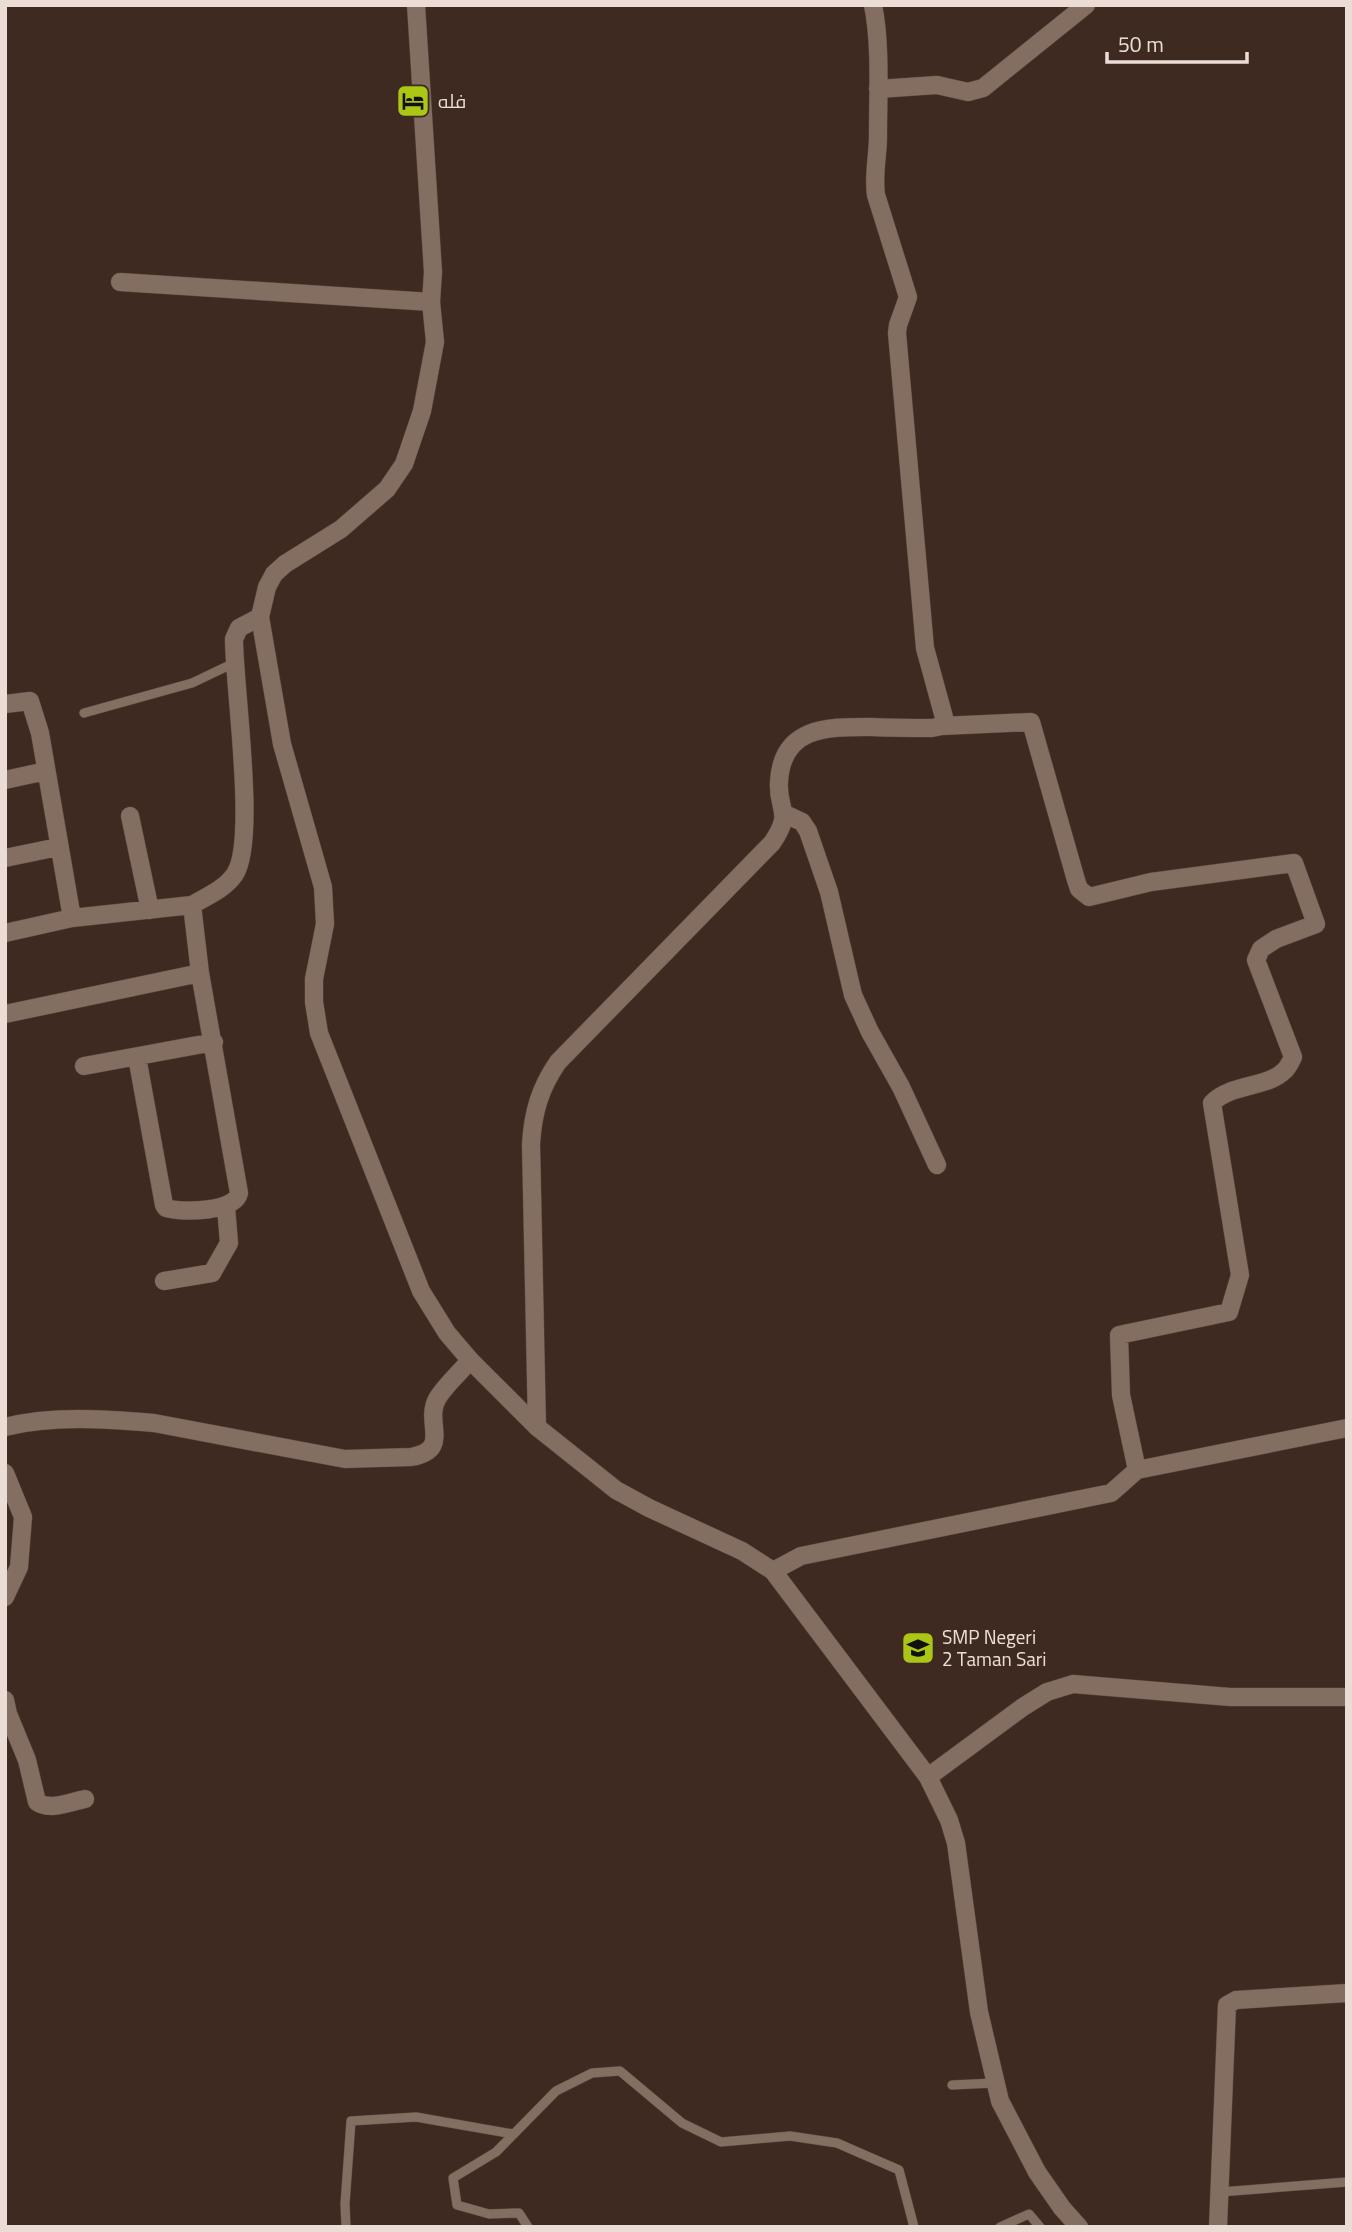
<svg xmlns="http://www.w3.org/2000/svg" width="1352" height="2232" font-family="Georgia,Cairo,serif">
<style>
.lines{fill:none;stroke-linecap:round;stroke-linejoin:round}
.service-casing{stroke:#58473e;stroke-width:10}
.minor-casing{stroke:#58473e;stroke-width:19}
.tertiary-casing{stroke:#58473e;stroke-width:19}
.service{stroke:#846d61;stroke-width:9}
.minor{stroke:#846d61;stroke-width:18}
.tertiary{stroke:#846d61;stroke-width:18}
.labels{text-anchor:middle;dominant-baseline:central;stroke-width:6;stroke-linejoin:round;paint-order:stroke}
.poi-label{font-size:19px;fill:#ebddd6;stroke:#3e2a20;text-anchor:start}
</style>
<rect width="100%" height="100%" fill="#3e2a20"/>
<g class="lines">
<defs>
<path id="service" d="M 84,713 L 192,683 L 234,663
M 952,2085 L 994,2083
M 1220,2192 L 1347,2182
M 346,2227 L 345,2204 L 351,2121 L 416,2117 L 513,2134
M 528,2227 L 519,2213 L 489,2214 L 457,2205 L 453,2178 L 496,2152 L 556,2091 L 592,2073 L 620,2071 L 682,2123 L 721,2142 L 790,2136 L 837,2143 L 899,2170 L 914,2227
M 1000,2227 L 1029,2214 L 1040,2227"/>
<path id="minor" d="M 878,89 L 937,85 L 968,92 L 983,88 L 1086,5
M 120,282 L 431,302
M 5,704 L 30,701 L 40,733 L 72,918
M 942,726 L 1031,722 L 1076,880 L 1079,889 L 1089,897 L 1151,882 L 1294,863 L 1316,924 L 1276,939 L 1261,949 L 1256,960 L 1293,1057 C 1291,1061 1288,1068 1284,1071 C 1267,1088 1232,1083 1212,1103 L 1240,1275 L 1229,1312 L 1119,1335 L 1121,1395 L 1137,1470
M 5,780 L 46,771
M 785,814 L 802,822 L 808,831 L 829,892 L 853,995 L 870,1032 L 901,1087 L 937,1165
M 130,816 L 150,910
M 5,858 L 58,847
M 192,905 C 207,896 225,889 235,874 C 257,840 234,687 234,639 L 239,628 L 260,617
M 5,933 L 72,918 L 192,905 L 200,973 L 239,1193 C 235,1212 182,1213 166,1208 L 164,1205 L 137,1057
M 5,1014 L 200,973
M 84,1066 L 214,1042
M 164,1281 L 212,1273 L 229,1243 L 226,1207
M 5,1427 C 52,1415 106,1419 154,1423 L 345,1459 L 411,1457 C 452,1450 424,1423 437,1399 C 445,1385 460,1373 470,1360
M 537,1427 L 531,1144 C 533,1112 540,1088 558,1062 L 772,843 C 794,811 777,811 779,782 C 782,725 830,727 872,727 C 892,728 912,728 932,728 L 942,726 L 945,721 L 925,648 L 897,333 L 898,325 L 908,297 L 876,195 C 873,175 878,156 878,136 C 878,95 881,44 873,5
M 5,1473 L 23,1517 L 19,1567 L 5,1597
M 773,1571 L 801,1556 L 1111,1493 L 1137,1470 L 1347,1428
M 5,1700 L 8,1714 L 27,1760 L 37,1802 C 50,1811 70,1802 85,1799
M 928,1777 L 1023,1707 L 1047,1692 L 1073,1684 L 1230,1697 L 1347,1697
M 1218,2227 L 1227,2005 L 1236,2000 L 1347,1993"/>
<path id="tertiary" d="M 416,5 L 433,272 L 431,302 L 435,342 L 422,411 L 404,464 L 387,489 L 341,529 L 285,564 L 274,574 L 267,587 L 260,617 L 282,744 L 323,887 L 325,924 L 314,979 L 314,1002 L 319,1033 L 421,1291 L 447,1333 L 470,1360 L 537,1427 L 616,1490 L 649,1508 L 742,1551 L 773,1571 L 928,1777 L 949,1820 L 956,1843 L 979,2012 L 1000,2101 L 1037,2172 L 1062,2208 L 1079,2227"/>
</defs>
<!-- service casing -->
<use href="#service" class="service-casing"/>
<!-- minor casing -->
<use href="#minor" class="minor-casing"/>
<!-- tertiary casing -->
<use href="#tertiary" class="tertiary-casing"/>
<!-- service -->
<use href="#service" class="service"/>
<!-- minor -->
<use href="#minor" class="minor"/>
<!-- tertiary -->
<use href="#tertiary" class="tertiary"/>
</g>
<!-- icons -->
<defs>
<symbol id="hotel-square" viewBox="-11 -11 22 22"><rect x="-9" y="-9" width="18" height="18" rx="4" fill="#abc614" stroke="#3e2a20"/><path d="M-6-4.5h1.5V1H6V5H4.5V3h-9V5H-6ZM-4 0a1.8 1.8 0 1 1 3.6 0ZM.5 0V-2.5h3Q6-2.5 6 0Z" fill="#111"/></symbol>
<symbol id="school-square" viewBox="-11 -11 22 22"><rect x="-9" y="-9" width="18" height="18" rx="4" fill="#abc614" stroke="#3e2a20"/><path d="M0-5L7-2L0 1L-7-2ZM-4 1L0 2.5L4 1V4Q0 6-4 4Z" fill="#111"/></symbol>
</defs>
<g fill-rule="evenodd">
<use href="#hotel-square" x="394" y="82" width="38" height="38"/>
<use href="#school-square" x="899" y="1629" width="38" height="38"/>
</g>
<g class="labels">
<!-- poi labels -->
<g class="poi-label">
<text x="438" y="101">فله</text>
<text x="942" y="1637">SMP Negeri<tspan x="942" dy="22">2 Taman Sari</tspan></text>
</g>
</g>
<!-- border -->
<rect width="1352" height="2232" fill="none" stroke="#ebddd6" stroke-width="14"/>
<!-- scale -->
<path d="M1107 52v10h140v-10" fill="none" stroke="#ebddd6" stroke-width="3.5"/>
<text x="1118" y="52" font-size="21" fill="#ebddd6" stroke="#3e2a20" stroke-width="5" paint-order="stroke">50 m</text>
</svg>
